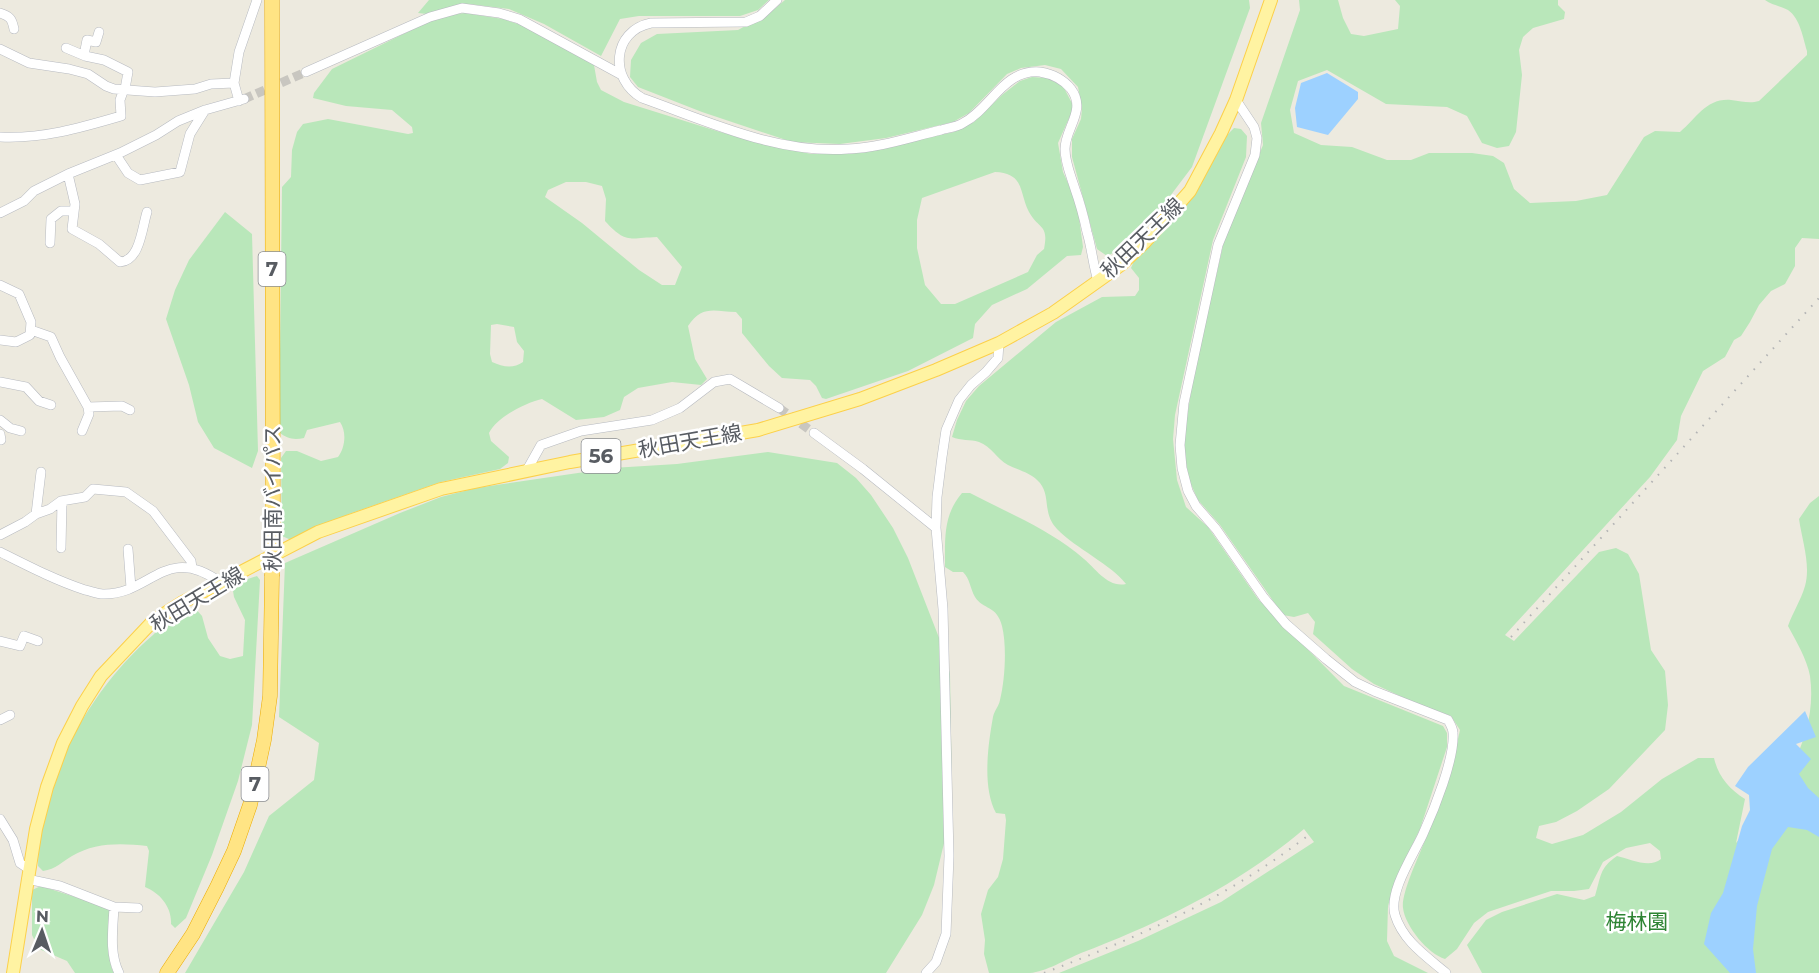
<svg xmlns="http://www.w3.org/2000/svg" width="1819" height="973" font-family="Montserrat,'Noto Sans JP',sans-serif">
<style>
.green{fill:#b9e7ba;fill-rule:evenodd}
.water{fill:#9dd1ff}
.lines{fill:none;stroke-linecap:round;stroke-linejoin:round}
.minor-tunnel{stroke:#c8c6c0;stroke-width:9;stroke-dasharray:9 4.5;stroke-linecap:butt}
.minor-casing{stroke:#b7bac0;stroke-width:10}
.major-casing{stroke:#fcd049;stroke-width:14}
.highway-casing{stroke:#ecab00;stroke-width:15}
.minor{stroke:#fff;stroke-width:9}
.major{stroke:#fff3a2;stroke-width:12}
.highway{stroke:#ffe484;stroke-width:14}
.rail{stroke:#b3b4b5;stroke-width:2;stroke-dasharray:1.5 8;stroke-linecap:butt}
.highway-bridge-casing{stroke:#ecab00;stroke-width:15;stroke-linecap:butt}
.highway-bridge{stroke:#ffe484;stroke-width:14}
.labels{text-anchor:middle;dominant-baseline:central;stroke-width:5;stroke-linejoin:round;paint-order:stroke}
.shield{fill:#fff;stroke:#8a8d91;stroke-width:1.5}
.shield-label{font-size:20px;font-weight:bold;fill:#585c62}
.street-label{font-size:21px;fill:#585c62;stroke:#fff}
.park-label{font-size:21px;fill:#2e8434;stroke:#fff}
</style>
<rect width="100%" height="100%" fill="#edeadf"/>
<!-- green -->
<path class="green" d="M 429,0 L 769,0 L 758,10 L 740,16 L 639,16 L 620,19 L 601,56 L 544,24 L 509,9 L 469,4 L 427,14 L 418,13 Z
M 785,0 L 1249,0 L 1250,8 L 1192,167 L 1149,224 L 1117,251 L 1107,256 L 1097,249 L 1072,157 L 1072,139 L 1081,119 L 1082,108 L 1078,87 L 1061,69 L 1045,65 L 1021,68 L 1007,74 L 969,113 L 953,122 L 886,138 L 840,144 L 792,142 L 702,112 L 638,87 L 630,77 L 631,60 L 641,43 L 657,34 L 738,30 L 771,12 Z
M 1299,0 L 1338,0 L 1343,18 L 1351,34 L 1364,36 L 1398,29 L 1400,6 L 1395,0 L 1558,0 L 1558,5 L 1565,12 L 1564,19 L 1533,28 L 1523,37 L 1519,50 L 1522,75 L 1516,132 L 1509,146 L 1497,148 L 1482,143 L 1467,116 L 1447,107 L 1386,104 L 1327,70 L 1298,81 L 1290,110 L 1294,133 L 1321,145 L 1352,147 L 1387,160 L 1411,160 L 1429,153 L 1472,153 L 1493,156 L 1504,163 L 1514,189 L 1530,203 L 1576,201 L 1607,195 L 1644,137 L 1655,131 L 1680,132 C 1697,118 1706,98 1731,100 C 1742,101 1749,104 1759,101 L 1807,55 L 1807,51 C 1803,38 1800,18 1788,10 C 1780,6 1772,5 1765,0 L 1819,0 L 1819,239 L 1802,238 L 1795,248 L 1795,266 L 1785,284 L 1771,291 L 1759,305 L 1750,322 L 1741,336 L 1734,340 L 1725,357 L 1703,371 L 1681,416 L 1677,440 L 1650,477 L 1505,635 L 1514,641 L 1599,552 L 1616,548 L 1628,554 L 1639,574 L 1651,650 L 1665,671 L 1668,705 L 1665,730 L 1609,789 L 1577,811 L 1556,822 L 1539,826 L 1536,838 L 1552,844 L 1583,835 L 1621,812 L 1662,779 L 1698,758 L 1714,758 C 1718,776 1729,789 1745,799 L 1736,843 C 1776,797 1819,742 1810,676 C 1807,659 1796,641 1788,626 C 1793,612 1801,600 1805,586 C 1811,565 1802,540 1799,519 L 1810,503 L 1819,496 L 1819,973 L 1482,973 L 1467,945 L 1486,920 L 1502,912 L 1557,894 L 1584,900 L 1595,896 C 1601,877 1599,868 1617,856 C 1631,859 1649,869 1661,859 L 1660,851 L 1650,843 L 1626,848 L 1603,862 L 1589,889 L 1574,891 L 1551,891 L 1488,912 L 1474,923 L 1457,949 L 1445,959 C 1428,954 1405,926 1403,908 C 1401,894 1418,858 1424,843 C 1438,806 1452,769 1460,730 L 1451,716 L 1413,702 L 1374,684 L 1352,669 L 1313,634 L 1315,622 L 1308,613 L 1294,617 L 1283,615 L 1220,525 L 1198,500 L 1190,482 L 1184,454 L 1185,431 L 1193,378 L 1224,241 L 1263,145 L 1261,123 L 1300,10 Z
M 465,13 L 503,19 L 530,28 L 594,65 L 597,82 L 601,90 L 624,102 L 720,132 L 811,154 L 851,154 L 954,132 L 974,122 L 1002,95 L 1020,81 L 1032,77 L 1047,78 L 1063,86 L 1074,107 L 1058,143 L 1063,172 L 1077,203 L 1083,247 L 1081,255 L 1067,256 L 1027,289 L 992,305 L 975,324 L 973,338 L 908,371 L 826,399 L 822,398 L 816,386 L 810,380 L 782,378 L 769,366 L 742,333 L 742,319 L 736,312 C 713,311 702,305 688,326 L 695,359 L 707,379 L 701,385 L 672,382 L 638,388 L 624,397 L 620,410 L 604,417 L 576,420 L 542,399 C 525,403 497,417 489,433 L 491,441 L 509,457 L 508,463 L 500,469 L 441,482 L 349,514 L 291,540 L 282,536 L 281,458 L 286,451 L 297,451 L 321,461 L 338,457 C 345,448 347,432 340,422 L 307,430 L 304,438 C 294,440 287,439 279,432 L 282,187 L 291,177 L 292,150 L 297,132 L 303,124 L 328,119 L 408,134 L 413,133 L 412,127 L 392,110 L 346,106 L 313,98 L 314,93 L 332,69 L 440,16 ZM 995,172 C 1025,173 1019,193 1029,212 C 1039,230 1049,224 1044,249 L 1037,255 L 1028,272 L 955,304 L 941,304 L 925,285 L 917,248 L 917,220 L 922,198 ZM 566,182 L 586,182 L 602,186 L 606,199 L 605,221 C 626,244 629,238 657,237 L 682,267 L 675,285 L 662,285 L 639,270 L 582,223 L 545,197 L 548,190 ZM 497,324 L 514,327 L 517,342 L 524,351 L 523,362 C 513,369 503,367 492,362 L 490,354 L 491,325 Z
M 1234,128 L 1241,129 L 1247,136 L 1246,157 L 1213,240 L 1175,415 L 1173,439 L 1177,480 L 1186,507 L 1208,527 L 1258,599 L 1344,686 L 1443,726 L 1447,733 L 1447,747 L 1420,829 L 1397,876 L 1388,906 L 1387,941 L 1394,956 L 1428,973 L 1059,973 L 1138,941 L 1221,902 L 1314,842 L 1304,829 C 1238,885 1162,922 1081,953 C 1067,959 1045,972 1030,973 C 1017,973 1002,973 989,973 L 984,954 L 985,940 L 981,914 L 988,890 L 998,877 L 1003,859 L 1006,820 L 1005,814 L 996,813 C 982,787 988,745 993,717 C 994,711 999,706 1000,700 C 1005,680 1007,646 1002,626 C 997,605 983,610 975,597 C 970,588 970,579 963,572 L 953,572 L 945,567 C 945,539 943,515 962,493 L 970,493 C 1008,513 1051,530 1084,559 C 1096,569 1108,588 1126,584 C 1112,565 1075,548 1057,529 C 1042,513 1051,497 1040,483 C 1032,473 1018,470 1008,465 C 997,459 991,446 979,442 C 970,439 961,441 952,437 L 957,420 L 966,401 L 979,386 L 1056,322 L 1102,297 L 1135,296 L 1139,290 L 1139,278 L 1131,268 L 1134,261 L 1186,204 L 1215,158 L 1227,135 Z
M 225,212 L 252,234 L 258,451 L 252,468 L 214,448 L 198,422 L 189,385 L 166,319 L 175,290 L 189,260 Z
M 768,452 L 837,463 L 856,478 L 871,495 L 893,528 L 908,558 L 943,648 L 950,674 L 952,793 L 945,839 L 934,885 L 922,915 L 886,973 L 185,973 L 244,872 L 269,816 L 314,780 L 319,743 L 279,717 L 285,563 L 400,513 L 441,497 L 476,488 L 612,468 L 677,464 Z
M 257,576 L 260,580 L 252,725 L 238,781 L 212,855 L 186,918 L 175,928 L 171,924 C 172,907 160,893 145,887 L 149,851 L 147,846 C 122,843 95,842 72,856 C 62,862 56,869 43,871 L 38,866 C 38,781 90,689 153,635 C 164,625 179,609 195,608 L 202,616 L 208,638 L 220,656 L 230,659 L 243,656 L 245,620 L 234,597 L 233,591 L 242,581 Z
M 41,886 L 106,907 L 111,913 C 111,929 106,960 114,973 L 75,973 L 67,961 L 39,949 L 32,935 L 32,890 Z"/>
<!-- water -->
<path class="water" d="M 1327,73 L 1358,92 L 1358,99 L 1328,135 L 1297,127 L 1295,108 L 1301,83 Z
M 1805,711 L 1816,737 L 1796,744 L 1811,759 L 1799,774 L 1808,788 L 1819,798 L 1819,837 L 1807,830 L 1788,827 L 1772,849 L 1757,906 L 1753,949 L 1756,973 L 1730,973 L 1704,944 L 1711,913 L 1723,893 L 1742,826 L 1750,810 L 1749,795 L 1735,786 L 1748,767 Z"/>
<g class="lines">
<!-- minor-tunnel -->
<path class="minor-tunnel" d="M 244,99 L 306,72
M 779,408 L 814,433"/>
<defs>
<path id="minor" d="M 777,0 L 760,16 L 746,22 L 651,23 C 612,31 609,79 642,98 C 707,121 776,154 848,149 C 879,148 911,137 941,130 C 948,128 957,127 963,123 C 991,109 1003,69 1040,72 C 1052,74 1063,79 1071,89 C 1087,110 1065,128 1065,149 C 1065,163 1071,176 1075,189 C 1080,203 1084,218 1087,232 C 1092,249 1093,265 1098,281
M 0,13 C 10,16 12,19 14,29
M 66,48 L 85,56 L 104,60 L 128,72 L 125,89
M 0,49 L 29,63 L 69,69 L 88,74 L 106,86 L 114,89 L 155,92 L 195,89 L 211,84 L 234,83
M 84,55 L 87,40 L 96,42 L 99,32
M 306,72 L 430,17 L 462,8 L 499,13 L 519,19 L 620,74
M 1236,100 L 1254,127 L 1257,138 L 1255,155 L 1218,245 L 1184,403 L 1180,445 L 1182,468 L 1188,491 L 1196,506 L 1216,529 L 1264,598 L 1286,624 L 1326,659 L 1355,682 L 1374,691 L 1448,720 C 1450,724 1453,728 1453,733 C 1455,758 1434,810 1423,834 C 1414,854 1388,892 1395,915 C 1403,941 1426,956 1446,973
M 239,101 L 234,83 L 239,52 L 257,0
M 0,137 C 43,139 80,128 121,116 L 120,100 L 124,89
M 116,155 L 128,173 L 140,180 L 180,172 L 190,134 L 205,110
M 68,174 L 75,204 L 72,229 L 99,244 L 120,262 C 140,261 142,228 147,212
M 0,213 L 24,201 L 34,191 L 68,174 L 120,153 L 156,135 L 178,121 L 205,110 L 244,99
M 50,243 L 51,219 L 61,211 L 73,211
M 0,285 L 19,294 L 31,322 L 30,335 L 16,342 L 0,340
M 31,330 L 51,337 L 60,357 L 88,407 L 122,406 L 130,410
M 0,382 L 26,387 L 39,401 L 51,405
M 0,420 L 10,428 L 21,431
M 82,431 L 89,414 L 88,407
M 814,433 L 863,469 L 936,528
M 0,434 L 1,440
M 527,470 L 541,445 L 581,431 L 652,420 L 680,408 L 714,382 L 730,379 L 779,408
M 36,514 L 41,472
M 0,535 L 25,522 L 36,514 L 50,509 L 61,501 L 85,497 L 93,489 L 126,492 L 153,511 L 191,561 L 192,568
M 61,548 L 62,501
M 128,549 L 131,588
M 0,552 C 28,566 55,580 85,590 C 91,591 97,594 103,594 C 151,595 165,543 220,582
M 0,641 L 20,646 L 24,636 L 38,641
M 0,720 L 10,715
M 0,819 L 13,840 L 20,863 L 29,869
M 27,879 L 60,886 L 114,907 L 138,908
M 114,907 C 113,929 109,953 119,973
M 926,973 L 936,962 L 946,934 L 949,856 L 943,609 L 936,528 L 937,497 L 942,457 L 946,430 L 959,400 L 971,385 L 986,372 L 998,358 L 999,343"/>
<path id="major" d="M 13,973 L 36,829 L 47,787 L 63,743 L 82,706 L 101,676 L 153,621 L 183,602 L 318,532 L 441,489 L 570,462 L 758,430 L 860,399 L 936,370 L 999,343 L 1053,313 L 1122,264 L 1144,243 L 1190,191 L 1221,133 L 1236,100 L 1271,0"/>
<path id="highway" d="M 272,0 L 273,538
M 167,973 L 193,934 L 217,887 L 234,851 L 250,805 L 264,740 L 270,696 L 272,576"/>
</defs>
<!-- minor casing -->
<use href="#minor" class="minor-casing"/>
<!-- major casing -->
<use href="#major" class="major-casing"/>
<!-- highway casing -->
<use href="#highway" class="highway-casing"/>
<!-- minor -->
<use href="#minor" class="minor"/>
<!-- major -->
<use href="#major" class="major"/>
<!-- highway -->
<use href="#highway" class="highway"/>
<!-- rail -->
<path class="rail" d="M 1511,637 L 1819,298
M 1044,973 C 1143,935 1226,899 1310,834"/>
<defs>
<path id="highway-bridge" d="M 272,576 L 273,538"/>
</defs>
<!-- highway-bridge casing -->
<use href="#highway-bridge" class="highway-bridge-casing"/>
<!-- highway-bridge -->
<use href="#highway-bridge" class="highway-bridge"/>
</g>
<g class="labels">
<!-- shield labels -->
<g class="shield">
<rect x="258.5" y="252" width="27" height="34" rx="4.5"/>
<rect x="581.5" y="439" width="39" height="34" rx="4.5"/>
<rect x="241.5" y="767" width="27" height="34" rx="4.5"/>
</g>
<g class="shield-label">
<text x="272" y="269">7</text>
<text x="601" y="456">56</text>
<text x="255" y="784">7</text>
</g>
<!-- street labels -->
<g class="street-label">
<text transform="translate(1142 238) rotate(-44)">秋田天王線</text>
<text transform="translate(690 441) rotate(-10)">秋田天王線</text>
<text transform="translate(272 498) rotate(-90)">秋田南バイパス</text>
<text transform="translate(197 599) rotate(-31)">秋田天王線</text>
</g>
<!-- park labels -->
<g class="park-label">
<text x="1637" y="921">梅林園</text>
</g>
</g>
<!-- north arrow -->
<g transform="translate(42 931) rotate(2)" stroke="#ffffff" stroke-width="4.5" paint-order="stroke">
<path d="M0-4.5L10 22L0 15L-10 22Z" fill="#585c62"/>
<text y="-9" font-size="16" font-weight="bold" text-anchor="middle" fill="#585c62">N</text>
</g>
</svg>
